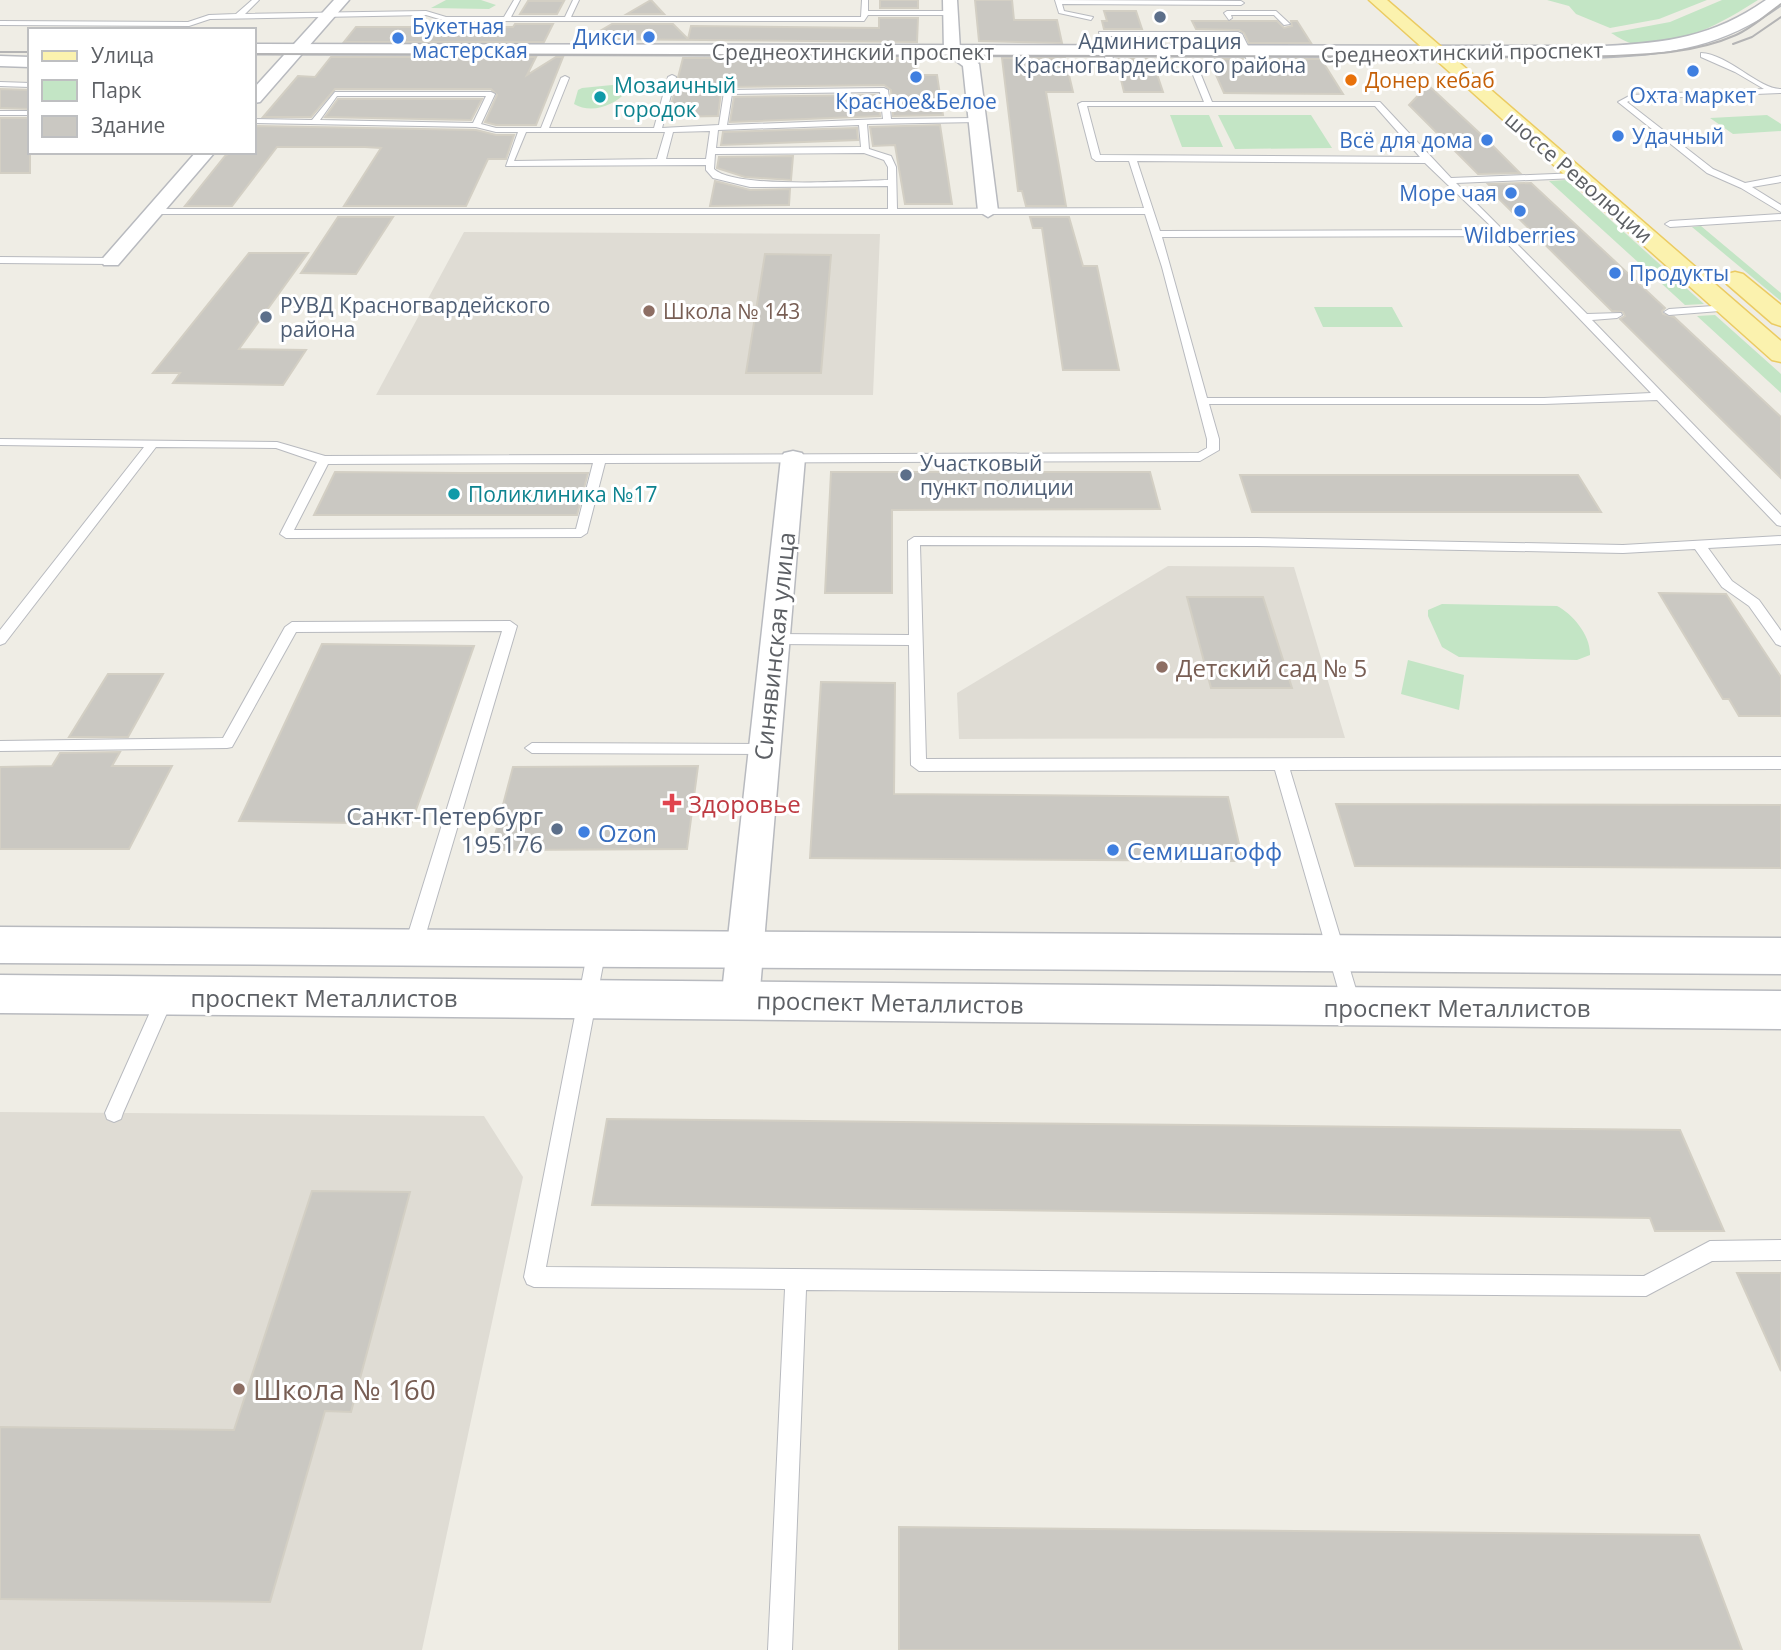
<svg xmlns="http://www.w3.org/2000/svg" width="1781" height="1650" font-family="'Open Sans',sans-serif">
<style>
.education{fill:#dfdcd4}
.green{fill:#c3e5c5}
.building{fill:#cac8c2;stroke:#d3cfc4;stroke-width:2}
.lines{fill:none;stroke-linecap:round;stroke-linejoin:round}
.service-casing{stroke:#b8babf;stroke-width:2}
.minor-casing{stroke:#b8babf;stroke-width:3}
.tertiary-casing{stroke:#b8babf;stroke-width:3}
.secondary-casing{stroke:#b7b9be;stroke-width:3}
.primary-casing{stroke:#ebcb62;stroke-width:3}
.service{fill:#fff;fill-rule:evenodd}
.minor{fill:#fff;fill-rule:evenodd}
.tertiary{fill:#fff;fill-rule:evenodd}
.secondary{fill:#fff;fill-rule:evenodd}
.primary{fill:#fbf2ae;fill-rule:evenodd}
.tram{stroke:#b4b4b5;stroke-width:2}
.service-dot{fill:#5c6f8a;stroke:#fff;stroke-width:2.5}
.shop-dot{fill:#3f7fe0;stroke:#fff;stroke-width:2.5}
.food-dot{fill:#e8710a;stroke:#fff;stroke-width:2.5}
.culture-dot{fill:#0f9aa8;stroke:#fff;stroke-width:2.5}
.education-dot{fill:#8d6e63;stroke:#fff;stroke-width:2.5}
.health-dot{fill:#e0444e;stroke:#fff;stroke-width:2.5}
.labels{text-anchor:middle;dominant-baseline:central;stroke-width:6;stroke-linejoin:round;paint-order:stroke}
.far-shop-label{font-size:21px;fill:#366cbe;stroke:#fff;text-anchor:start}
.far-service-label{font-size:21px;fill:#4e5e75;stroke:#fff;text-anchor:start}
.far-street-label{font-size:21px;fill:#5d6065;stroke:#fff}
.far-food-label{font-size:21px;fill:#c56008;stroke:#fff;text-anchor:start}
.far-culture-label{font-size:21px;fill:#0d838f;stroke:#fff;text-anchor:start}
.far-education-label{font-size:21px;fill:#785e54;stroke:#fff;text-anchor:start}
.street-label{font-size:24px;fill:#5d6065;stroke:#fff}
.education-label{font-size:24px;fill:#785e54;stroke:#fff;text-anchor:start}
.health-label{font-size:24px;fill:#be3a42;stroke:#fff;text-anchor:start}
.service-label{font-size:24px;fill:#4e5e75;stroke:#fff;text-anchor:end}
.shop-label{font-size:24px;fill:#366cbe;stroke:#fff;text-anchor:start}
.near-education-label{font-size:28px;fill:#785e54;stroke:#fff;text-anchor:start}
</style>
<rect width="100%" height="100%" fill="#efede5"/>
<!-- education -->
<path class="education" d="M 464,232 L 880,234 L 873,395 L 376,395 Z
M 1168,566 L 1294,567 L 1345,738 L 959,739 L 957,693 Z
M 0,1112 L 484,1116 L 523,1177 L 422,1650 L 0,1650 Z"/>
<!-- green -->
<path class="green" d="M 446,0 L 481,0 L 496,5 L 489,9 L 431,8 Z
M 1547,0 L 1707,0 L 1659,19 L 1610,28 L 1576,14 L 1569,6 Z
M 1722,0 L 1758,0 C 1721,24 1681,45 1636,44 C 1628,44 1618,37 1611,33 L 1670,22 Z
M 612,85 L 624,86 L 626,92 C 614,106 591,114 574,104 L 578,90 L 582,88 Z
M 1170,115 L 1209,115 L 1223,147 L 1182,147 Z
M 1218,115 L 1311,115 L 1332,148 L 1235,149 Z
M 1767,115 L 1781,124 L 1781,131 L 1733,134 L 1710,118 Z
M 1566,180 L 1704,304 L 1685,305 L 1549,181 Z
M 1701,226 L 1781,293 L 1781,301 L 1692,227 Z
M 1314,307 L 1392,307 L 1403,327 L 1323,327 Z
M 1715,315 L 1781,374 L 1781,393 L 1697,316 Z
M 1442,604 L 1557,606 C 1573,614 1591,636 1590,655 L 1577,660 L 1459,657 L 1442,647 L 1428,616 L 1428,610 Z
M 1408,660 L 1464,675 L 1459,710 L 1401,694 Z"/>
<!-- building -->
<path class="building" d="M 651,0 L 664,14 L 627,14 Z
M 880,0 L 918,0 L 918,8 L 880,8 Z
M 975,0 L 1012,0 L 1014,20 L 1057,20 L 1062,43 L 979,41 Z
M 528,1 L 564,1 L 557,14 L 520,14 Z
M 1104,11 L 1136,11 L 1142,29 L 1104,29 L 1102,21 L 1107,21 Z
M 879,18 L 918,18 L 917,42 L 586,39 L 612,24 L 673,24 L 688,39 L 691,26 L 879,28 Z
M 1192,21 L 1277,21 L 1284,28 L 1292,26 L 1291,21 L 1297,21 L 1311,43 L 1249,43 L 1244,33 L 1239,30 L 1196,29 Z
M 515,24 L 553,24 L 544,42 L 344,42 L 356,27 L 513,27 Z
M 331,57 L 536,57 L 527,75 L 556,57 L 563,57 L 536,125 L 496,125 L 485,122 L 497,95 L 491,89 L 335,89 L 311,117 L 263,117 L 298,76 L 315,77 Z
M 683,58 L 917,58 L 916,75 L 937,75 L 943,115 L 893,116 L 891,90 L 884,85 L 728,87 L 721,92 L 718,116 L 668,117 Z
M 1002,58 L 1065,58 L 1073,92 L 1046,92 L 1066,206 L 1026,206 L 1022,191 L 1018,191 Z
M 1116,59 L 1152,59 L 1163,92 L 1124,92 Z
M 1209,59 L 1243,59 L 1252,71 L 1260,67 L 1257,59 L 1321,59 L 1343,94 L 1224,93 Z
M 1428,85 L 1487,140 L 1520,173 L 1478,174 L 1409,105 Z
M 0,89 L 30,90 L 30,109 L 0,108 Z
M 878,95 L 880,116 L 730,122 L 734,97 Z
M 338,99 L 482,99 L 471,120 L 325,117 Z
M 0,118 L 30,118 L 30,173 L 0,173 Z
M 940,125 L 952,204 L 905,204 L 895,145 L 873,146 L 870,127 Z
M 256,126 L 476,130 L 496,135 L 514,135 L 506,159 L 488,159 L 466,206 L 344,206 L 381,148 L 365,147 L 277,147 L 232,206 L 185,206 L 225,156 L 232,152 L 254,152 Z
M 857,128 L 858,140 L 721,145 L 723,132 Z
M 793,156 L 791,180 L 745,177 L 717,168 L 719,157 Z
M 715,181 L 750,190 L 790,189 L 789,205 L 710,206 Z
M 1531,183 L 1665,308 L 1662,311 L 1663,314 L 1674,317 L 1781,417 L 1781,478 L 1620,319 L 1625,316 L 1623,312 L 1612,311 L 1488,188 L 1492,188 L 1488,184 Z
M 338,217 L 393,217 L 356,274 L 301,273 Z
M 1030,217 L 1069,217 L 1083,266 L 1097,266 L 1119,370 L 1063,370 L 1042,228 L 1033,228 Z
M 249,253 L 308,253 L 239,349 L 306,350 L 283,385 L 173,383 L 180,373 L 153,373 Z
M 765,254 L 831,255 L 821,373 L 746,373 Z
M 335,472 L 462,473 L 588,473 L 577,515 L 314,515 Z
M 831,472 L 1150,472 L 1160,509 L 892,510 L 892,593 L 825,593 Z
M 1240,475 L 1578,475 L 1601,512 L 1252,512 Z
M 1659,593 L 1726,594 L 1781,677 L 1781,716 L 1739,716 L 1729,699 L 1723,699 Z
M 1187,597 L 1263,597 L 1292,688 L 1211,688 Z
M 322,644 L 474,646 L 411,824 L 239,821 Z
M 108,674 L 163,674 L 128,737 L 69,737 Z
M 821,682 L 895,683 L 894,794 L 1228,797 L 1243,861 L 810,858 Z
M 120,752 L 112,766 L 172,766 L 129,849 L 0,849 L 0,767 L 52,766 L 60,753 Z
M 698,766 L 687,849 L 491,850 L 513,767 Z
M 1336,804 L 1781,805 L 1781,868 L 1355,866 Z
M 607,1119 L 1680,1130 L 1724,1231 L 1655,1231 L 1650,1218 L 592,1205 Z
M 312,1191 L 410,1192 L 351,1412 L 325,1411 L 270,1602 L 0,1599 L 0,1427 L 234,1430 Z
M 1737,1273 L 1781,1273 L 1781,1371 Z
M 899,1527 L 1699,1535 L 1742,1650 L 899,1650 Z"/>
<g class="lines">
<defs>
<path id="service" d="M 252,0 L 259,0 L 245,14 L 426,11 L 446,17 L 504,17 L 514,0 L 520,0 L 511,17 L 565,17 L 573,0 L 579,0 L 571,17 L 861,17 L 862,0 L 868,0 L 868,11 L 951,11 L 954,13 L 951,15 L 868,15 L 864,21 L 446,21 L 426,15 L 210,19 L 189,26 L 0,25 L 0,21 L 188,22 L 209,15 L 236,14 Z
M 1055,0 L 1241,1 L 1244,3 L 1241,5 L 1062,4 L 1064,11 L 1093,17 L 1091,20 L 1059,13 Z
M 1227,11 L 1276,11 L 1290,24 L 1284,25 L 1274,15 L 1231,15 L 1232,18 L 1229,20 L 1224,13 Z
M 1099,32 L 1238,32 L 1242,34 L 1258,66 L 1251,68 L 1235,36 L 1106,36 L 1115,65 L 1111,67 L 1107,65 Z
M 1701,53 C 1728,54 1760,90 1781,89 L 1781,93 L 1633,99 L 1627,102 L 1713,169 L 1745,183 L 1781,176 L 1781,182 L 1752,187 L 1781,205 L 1781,212 L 1741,188 L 1707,173 L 1618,102 L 1631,95 L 1764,89 L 1735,72 L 1701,57 Z
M 1193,63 L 1197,65 L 1212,102 L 1380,102 L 1451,178 L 1579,173 L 1579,177 L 1576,178 L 1456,183 L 1587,314 L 1621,313 L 1622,315 L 1617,318 L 1592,320 L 1781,515 L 1781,526 L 1777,525 L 1657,400 L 1544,404 L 1209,404 L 1219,439 L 1219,450 L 1200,461 L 605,463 L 587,533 L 581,537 L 286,538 L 280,534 L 317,462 L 276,448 L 156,447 L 5,643 L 0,645 L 0,630 L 144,447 L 0,445 L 0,439 L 277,442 L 325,456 L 1198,453 L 1207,448 L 1207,439 L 1162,267 L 1145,214 L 151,214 L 151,210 L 154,209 L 888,209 L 888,186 L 750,187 L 713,178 L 706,170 L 706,165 L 506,166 L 518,132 L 496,132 L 476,127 L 254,123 L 254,119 L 312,120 L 335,92 L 491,92 L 495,94 L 481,124 L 496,128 L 541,128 L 561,78 L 565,76 L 569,78 L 549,128 L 654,128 L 668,77 L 672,75 L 676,77 L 662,128 L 719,125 L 724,92 L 728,90 L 884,88 L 888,90 L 891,119 L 978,118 L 982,120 L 978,122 L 867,124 L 869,149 L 891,156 L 896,167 L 897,209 L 1144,208 L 1129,161 L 1096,161 L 1092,158 L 1078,104 L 1082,102 L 1204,102 L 1189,65 ZM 880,92 L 883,119 L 727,125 L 732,94 ZM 337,96 L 486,96 L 473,123 L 320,120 ZM 1087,106 L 1375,106 L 1420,157 L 1100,155 ZM 859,125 L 861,147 L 716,148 L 718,130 ZM 710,131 L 706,159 L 666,159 L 673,132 ZM 526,132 L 665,132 L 657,159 L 514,161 ZM 864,153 L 884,160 L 888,167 L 888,180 C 855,181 734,189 714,169 L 715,154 ZM 1137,161 L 1425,163 L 1495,230 L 1160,231 ZM 1500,236 L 1651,393 L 1544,398 L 1207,398 L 1162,237 ZM 593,463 L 576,529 L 294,530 L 328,464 Z
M 0,82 L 30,83 L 30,87 L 0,86 Z
M 0,111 L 28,111 L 30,115 L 0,115 Z
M 1781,214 L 1781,220 L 1670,227 L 1665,224 L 1670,221 Z
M 0,257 L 111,258 L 116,261 L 111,264 L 0,263 Z
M 1728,305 L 1733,308 L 1732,310 L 1669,315 L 1664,312 L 1669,309 Z
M 1781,536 L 1781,544 L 1708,548 L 1732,581 L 1759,600 L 1781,631 L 1781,646 L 1776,644 L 1749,606 L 1722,587 L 1695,549 L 1623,553 L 1256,546 L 920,545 L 926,759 L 1781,757 L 1781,769 L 1290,770 L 1361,1006 L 1358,1011 L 1352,1014 L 1346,1011 L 1343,1006 L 1275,770 L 919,771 L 911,765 L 909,645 L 775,644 L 768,639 L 775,634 L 909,635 L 908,541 L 914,537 L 1256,538 L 1623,545 Z
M 510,621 L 517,626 L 422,947 L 419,952 L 413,954 L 407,952 L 404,947 L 502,631 L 296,632 L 232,747 L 227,748 L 0,751 L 0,741 L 223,738 L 285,627 L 292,622 Z
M 532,743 L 764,744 L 771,749 L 764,754 L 532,753 L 525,748 Z
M 597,942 L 603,944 L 606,949 L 546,1267 L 1644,1276 L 1710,1241 L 1781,1240 L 1781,1260 L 1712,1261 L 1646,1296 L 806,1290 L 792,1650 L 768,1650 L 785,1289 L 534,1287 L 527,1284 L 524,1277 L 588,949 L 591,944 Z
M 165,989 L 171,992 L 174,997 L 123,1113 L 121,1119 L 114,1122 L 107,1119 L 105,1113 L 159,992 Z"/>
<path id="minor" d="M 334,0 L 349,0 L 260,102 L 254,103 L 254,88 Z
M 943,0 L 957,0 L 960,50 L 979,64 L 998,211 L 988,217 L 978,211 L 963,66 L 944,52 Z
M 196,152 L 215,152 L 118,265 L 104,265 L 101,261 L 104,257 Z
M 793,451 L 802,453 L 805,458 L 759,1001 L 753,1012 L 740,1017 L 727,1012 L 721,1001 L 781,458 L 784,453 Z"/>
<path id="tertiary" d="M 0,927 L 1781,938 L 1781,974 L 0,963 Z
M 0,975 L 1781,991 L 1781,1029 L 0,1013 Z"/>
<path id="secondary" d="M 1766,0 L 1781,0 L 1781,5 C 1724,46 1673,54 1604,57 L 254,54 L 254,44 L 1604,46 C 1667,43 1713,37 1766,0 Z
M 0,56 L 30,57 L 30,67 L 0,66 Z"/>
<path id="primary" d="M 1369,0 L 1387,0 L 1781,341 L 1781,362 L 1772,360 Z
M 1735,272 L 1743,274 L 1781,305 L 1781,326 L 1772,323 L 1727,284 L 1723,279 L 1727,274 Z"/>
</defs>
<!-- service casing -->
<use href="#service" class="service-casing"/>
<!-- minor casing -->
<use href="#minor" class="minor-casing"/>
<!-- tertiary casing -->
<use href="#tertiary" class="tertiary-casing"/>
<!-- secondary casing -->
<use href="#secondary" class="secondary-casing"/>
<!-- primary casing -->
<use href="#primary" class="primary-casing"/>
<!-- service -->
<use href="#service" class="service"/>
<!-- minor -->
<use href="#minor" class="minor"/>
<!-- tertiary -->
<use href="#tertiary" class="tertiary"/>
<!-- secondary -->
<use href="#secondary" class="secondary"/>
<!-- primary -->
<use href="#primary" class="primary"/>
<!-- tram -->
<path class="tram" d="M 1733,44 L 1752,37 L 1781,17
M 0,52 L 30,52
M 254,54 L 1584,57 C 1633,55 1689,56 1736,35 C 1752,28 1766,15 1781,4"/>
</g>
<!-- markers -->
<g class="service-dot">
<circle cx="1160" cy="17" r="7"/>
<circle cx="266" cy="317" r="7"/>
<circle cx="906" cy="475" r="7"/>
<circle cx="557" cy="829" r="7"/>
</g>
<g class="shop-dot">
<circle cx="649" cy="37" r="7"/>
<circle cx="398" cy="38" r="7"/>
<circle cx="1693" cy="71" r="7"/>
<circle cx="916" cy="77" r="7"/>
<circle cx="1618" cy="136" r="7"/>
<circle cx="1487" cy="140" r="7"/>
<circle cx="1511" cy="193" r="7"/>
<circle cx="1520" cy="211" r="7"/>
<circle cx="1615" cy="273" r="7"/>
<circle cx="584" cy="832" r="7"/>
<circle cx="1113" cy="850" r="7"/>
</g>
<circle class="food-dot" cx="1351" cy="80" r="7"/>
<g class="culture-dot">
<circle cx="600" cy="97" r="7"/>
<circle cx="454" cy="494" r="7"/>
</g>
<g class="education-dot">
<circle cx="649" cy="311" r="7"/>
<circle cx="1162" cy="667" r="7"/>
<circle cx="239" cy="1389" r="7"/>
</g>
<path class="health-dot" d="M668.5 792.5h7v7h7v7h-7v7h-7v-7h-7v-7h7z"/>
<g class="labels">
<!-- far-shop labels -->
<g class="far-shop-label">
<text x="412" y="26">Букетная<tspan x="412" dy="24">мастерская</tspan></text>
<text x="635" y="37" text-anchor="end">Дикси</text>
<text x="1693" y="95" text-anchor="middle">Охта маркет</text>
<text x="916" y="101" text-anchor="middle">Красное&amp;Белое</text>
<text x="1632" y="136">Удачный</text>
<text x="1473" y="140" text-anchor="end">Всё для дома</text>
<text x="1497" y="193" text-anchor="end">Море чая</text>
<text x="1520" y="235" text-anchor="middle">Wildberries</text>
<text x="1629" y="273">Продукты</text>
</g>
<!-- far-service labels -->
<g class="far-service-label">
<text x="1160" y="41" text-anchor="middle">Администрация<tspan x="1160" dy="24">Красногвардейского района</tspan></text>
<text x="280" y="305">РУВД Красногвардейского<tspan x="280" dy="24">района</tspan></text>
<text x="920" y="463">Участковый<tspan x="920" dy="24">пункт полиции</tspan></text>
</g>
<!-- far-street labels -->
<g class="far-street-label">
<text x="853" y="52">Среднеохтинский проспект</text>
<text transform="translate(1462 52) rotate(-1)">Среднеохтинский проспект</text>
<text transform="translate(1579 177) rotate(41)">шоссе Революции</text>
</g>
<!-- far-food labels -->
<g class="far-food-label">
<text x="1365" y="80">Донер кебаб</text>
</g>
<!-- far-culture labels -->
<g class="far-culture-label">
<text x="614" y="85">Мозаичный<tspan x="614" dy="24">городок</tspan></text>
<text x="468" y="494">Поликлиника №17</text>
</g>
<!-- far-education labels -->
<g class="far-education-label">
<text x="663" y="311">Школа № 143</text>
</g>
<!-- street labels -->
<g class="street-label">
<text transform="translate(774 646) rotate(-84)">Синявинская улица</text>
<text x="324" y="997">проспект Металлистов</text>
<text transform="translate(890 1002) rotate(1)">проспект Металлистов</text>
<text x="1457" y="1007">проспект Металлистов</text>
</g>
<!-- education labels -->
<g class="education-label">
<text x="1176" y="667">Детский сад № 5</text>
</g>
<!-- health labels -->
<g class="health-label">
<text x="688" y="803">Здоровье</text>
</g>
<!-- service labels -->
<g class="service-label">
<text x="543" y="815">Санкт-Петербург<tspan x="543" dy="28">195176</tspan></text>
</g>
<!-- shop labels -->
<g class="shop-label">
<text x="598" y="832">Ozon</text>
<text x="1127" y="850">Семишагофф</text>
</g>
<!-- near-education labels -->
<g class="near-education-label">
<text x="253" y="1389">Школа № 160</text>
</g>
</g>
<!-- legend -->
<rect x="28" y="28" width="228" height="126" fill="#ffffff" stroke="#bebfc1" stroke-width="2"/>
<rect x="42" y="51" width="35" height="10" fill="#fbf2ae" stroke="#bebfc1" stroke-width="2"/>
<text x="91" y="63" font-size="21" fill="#5d6065">Улица</text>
<rect x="42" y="80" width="35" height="21" fill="#c3e5c5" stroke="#bebfc1" stroke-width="2"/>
<text x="91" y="98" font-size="21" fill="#5d6065">Парк</text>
<rect x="42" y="116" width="35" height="21" fill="#cac8c2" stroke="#bebfc1" stroke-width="2"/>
<text x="91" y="133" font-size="21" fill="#5d6065">Здание</text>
</svg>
